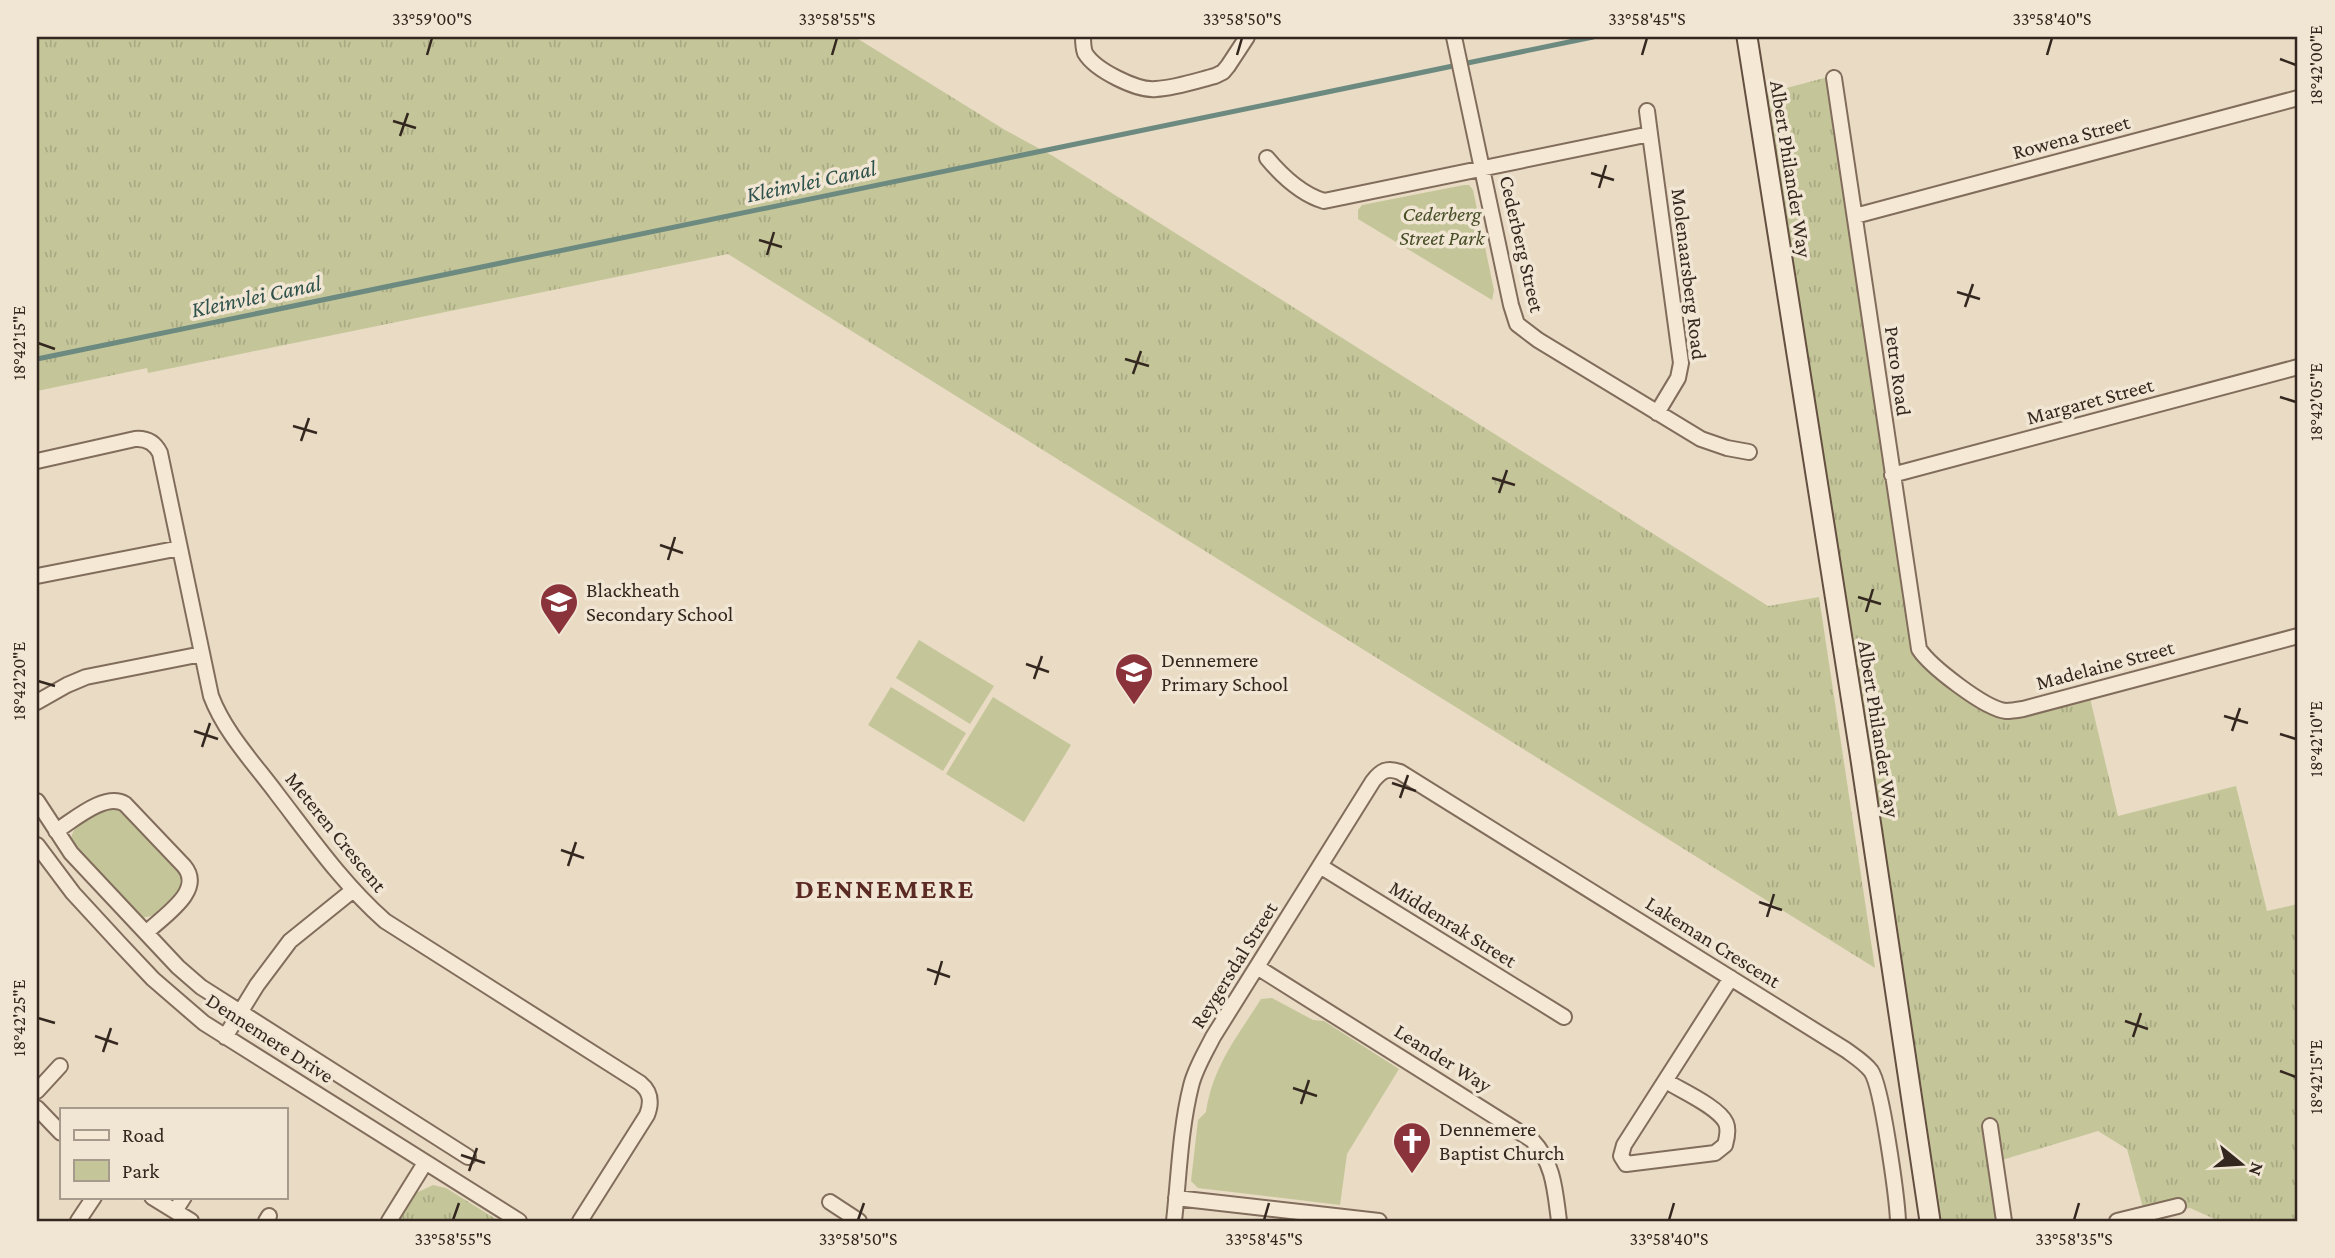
<svg xmlns="http://www.w3.org/2000/svg" width="2335" height="1258" font-family="'Crimson Pro',serif">
<style>
.grass{fill:url(#grass-tufts)}
.park{fill:#c4c699}
.lines{fill:none;stroke-linecap:round;stroke-linejoin:round}
.stream{stroke:#6d8a81;stroke-width:5}
.street-casing{stroke:#826d5c;stroke-width:18}
.secondary-casing{stroke:#644f40;stroke-width:23}
.street{stroke:#f5e9d6;stroke-width:14}
.secondary{stroke:#f5e9d6;stroke-width:19}
.ticks{fill:none;stroke:#33271f;stroke-width:2.5}
.labels{text-anchor:middle;dominant-baseline:central;stroke-width:7;stroke-linejoin:round;paint-order:stroke}
.street-label{font-size:21px;fill:#33271f;stroke:#f1e6d3}
.park-label{font-size:21px;font-style:italic;fill:#474e28;stroke:#f1e6d3}
.poi-label{font-size:21px;fill:#33271f;stroke:#f1e6d3;text-anchor:start}
.water-label{font-size:23px;font-style:italic;fill:#30524d;stroke:#f1e6d3}
.district-label{font-size:28px;font-weight:bold;letter-spacing:2px;fill:#5b2a23;stroke:#f1e6d3}
.neatline{fill:none;stroke:#33271f;stroke-width:2.5}
.ticks-label{font-size:18px;text-anchor:middle;fill:#33271f}
</style>
<defs>
<pattern id="grass-tufts" width="24" height="20" patternUnits="userSpaceOnUse" patternTransform="scale(1.75)"><rect width="24" height="20" fill="#c4c699"/><path d="M3 7l-1-3M5 7V3M7 7l1-3M15 17l-1-3M17 17v-4M19 17l1-3" fill="none" stroke="#a9aa83"/></pattern>
</defs>
<rect width="100%" height="100%" fill="#e9dbc4"/>
<!-- grass -->
<path class="grass" d="M 37,37 L 855,37 L 1005,130 L 1053,156 L 1768,606 L 1819,597 L 1875,968 L 728,254 L 148,373 L 147,368 L 37,391 Z
M 1828,77 L 1912,642 L 1980,708 L 2090,698 L 2118,816 L 2236,786 L 2267,911 L 2298,904 L 2298,1221 L 2219,1221 L 2190,1208 L 2146,1219 L 2127,1149 L 2098,1131 L 2002,1160 L 1997,1122 L 1983,1124 L 1997,1221 L 1938,1221 L 1764,94 Z
M 433,1185 L 446,1188 L 499,1221 L 398,1221 L 416,1193 Z"/>
<!-- park -->
<path class="park" d="M 1464,185 L 1469,185 L 1473,190 L 1494,290 L 1492,300 L 1358,219 L 1358,210 L 1362,205 Z
M 919,640 L 994,686 L 970,724 L 896,678 Z
M 891,687 L 966,733 L 943,771 L 868,725 Z
M 993,697 L 1071,745 L 1024,822 L 946,774 Z
M 110,806 L 121,809 L 182,874 C 186,894 159,921 139,917 L 87,864 L 71,841 C 72,822 93,812 110,806 Z
M 1272,998 L 1313,1020 L 1324,1021 L 1399,1069 L 1347,1154 L 1340,1205 L 1198,1188 L 1191,1181 L 1198,1120 L 1206,1112 C 1213,1066 1237,1037 1261,999 Z"/>
<g class="lines">
<!-- stream -->
<path class="stream" d="M 37,359 L 1593,37"/>
<defs>
<path id="street" d="M 1083,37 C 1083,43 1083,47 1085,53 C 1095,70 1137,91 1156,89 C 1175,88 1196,81 1215,76 L 1223,72 L 1228,66 L 1247,37
M 1454,37 L 1511,305 L 1517,324 L 1538,340 L 1701,439 L 1727,448 L 1749,452
M 1834,78 L 1919,649 C 1930,666 1985,709 2006,711 C 2011,711 2017,710 2023,709 L 2298,636
M 1647,111 L 1650,134
M 1267,158 C 1282,176 1301,194 1324,201 L 1650,134 L 1681,363 L 1678,378 L 1657,413
M 1855,216 L 2298,98
M 37,461 L 135,439 C 147,438 155,443 160,453 L 211,696 C 225,733 254,763 277,794 C 311,838 343,884 385,921 L 640,1083 C 651,1092 652,1102 647,1115 L 580,1221
M 1892,475 L 2298,367
M 37,576 L 180,548
M 37,702 L 67,685 L 86,677 L 202,654
M 37,801 L 71,853 L 178,967 L 201,987 L 468,1157
M 56,831 C 74,820 105,792 125,804 L 184,866 C 205,891 163,916 146,933
M 37,845 L 73,893 L 120,944 L 153,979 L 204,1023 L 519,1221
M 1320,866 L 1564,1017
M 1257,967 L 1532,1140 C 1554,1163 1555,1191 1559,1221
M 225,1037 L 257,985 L 290,941 L 352,891
M 1666,1081 C 1680,1090 1719,1107 1726,1123 C 1729,1130 1727,1138 1725,1145 L 1715,1153 L 1626,1164 L 1621,1156 L 1624,1145 L 1731,978
M 37,1091 L 60,1066
M 37,1108 L 61,1133
M 1990,1126 L 2004,1221
M 152,1197 L 191,1221
M 1176,1198 L 1379,1221
M 830,1202 L 859,1221
M 175,1211 L 184,1197
M 78,1221 L 94,1197
M 266,1221 L 269,1216
M 389,1221 L 425,1163
M 1174,1221 C 1179,1177 1180,1130 1191,1086 C 1195,1069 1205,1053 1213,1037 L 1373,781 C 1381,771 1387,767 1400,772 L 1846,1050 C 1854,1056 1864,1062 1871,1071 C 1882,1086 1897,1198 1898,1221
M 2117,1221 L 2178,1206"/>
<path id="secondary" d="M 1747,37 L 1860,753 L 1930,1221"/>
</defs>
<!-- street casing -->
<use href="#street" class="street-casing"/>
<!-- secondary casing -->
<use href="#secondary" class="secondary-casing"/>
<!-- street -->
<use href="#street" class="street"/>
<!-- secondary -->
<use href="#secondary" class="secondary"/>
</g>
<!-- ticks -->
<path class="ticks" d="M 427,55 L 432,38M 832,55 L 837,38M 1237,55 L 1242,38M 1642,55 L 1647,38M 2047,55 L 2052,38M 2280,59 L 2296,65M 393,121 L 416,128M 400,136 L 408,113M 1591,173 L 1614,180M 1599,188 L 1606,165M 759,240 L 782,247M 767,255 L 774,232M 1957,292 L 1980,299M 1965,307 L 1973,284M 38,343 L 55,349M 1125,359 L 1149,366M 1133,374 L 1141,351M 2280,397 L 2296,402M 293,426 L 317,433M 301,441 L 309,418M 1492,478 L 1515,485M 1499,493 L 1507,470M 660,545 L 683,553M 668,560 L 675,537M 1858,597 L 1881,604M 1866,612 L 1873,589M 1026,664 L 1049,672M 1034,679 L 1042,656M 38,681 L 55,686M 2224,716 L 2248,723M 194,731 L 218,739M 2232,731 L 2240,708M 2280,734 L 2296,739M 202,747 L 210,723M 1392,783 L 1416,791M 1400,798 L 1408,775M 561,850 L 584,858M 568,866 L 576,842M 1759,902 L 1782,910M 1767,917 L 1774,894M 927,969 L 950,977M 935,985 L 942,961M 38,1018 L 55,1023M 2125,1021 L 2148,1029M 95,1036 L 118,1044M 2133,1037 L 2141,1013M 103,1052 L 111,1028M 2280,1071 L 2296,1077M 1293,1088 L 1317,1096M 1301,1104 L 1309,1080M 461,1155 L 485,1163M 469,1171 L 477,1148M 453,1220 L 459,1203M 858,1220 L 864,1203M 1264,1220 L 1269,1203M 1669,1220 L 1674,1203M 2074,1220 L 2079,1203"/>
<!-- icons -->
<defs>
<symbol id="school-pin" viewBox="-11 -11 22 30"><path d="M0 17L-7.5 6A9.5 9.5 0 1 1 7.5 6Z" fill="#8b333a" stroke="#f1e6d3"/><path d="M0-5L7-2L0 1L-7-2ZM-4 1L0 2.5L4 1V4Q0 6-4 4Z" fill="#fff"/></symbol>
<symbol id="church-pin" viewBox="-11 -11 22 30"><path d="M0 17L-7.5 6A9.5 9.5 0 1 1 7.5 6Z" fill="#8b333a" stroke="#f1e6d3"/><path d="M-1.2-6h2.4v3.5h3.3v2.4h-3.3V6h-2.4V-.1h-3.3v-2.4h3.3Z" fill="#fff"/></symbol>
</defs>
<g fill-rule="evenodd">
<use href="#school-pin" x="537" y="580" width="44" height="60"/>
<use href="#school-pin" x="1112" y="650" width="44" height="60"/>
<use href="#church-pin" x="1390" y="1119" width="44" height="60"/>
</g>
<g class="labels">
<!-- street labels -->
<g class="street-label">
<text transform="translate(2071 137) rotate(-15)">Rowena Street</text>
<text transform="translate(1791 169) rotate(81)">Albert Philander Way</text>
<text transform="translate(1522 244) rotate(77)">Cederberg Street</text>
<text transform="translate(1689 274) rotate(83)">Molenaarsberg Road</text>
<text transform="translate(1898 371) rotate(82)">Petro Road</text>
<text transform="translate(2090 401) rotate(-15)">Margaret Street</text>
<text transform="translate(2105 665) rotate(-15)">Madelaine Street</text>
<text transform="translate(1879 729) rotate(81)">Albert Philander Way</text>
<text transform="translate(336 832) rotate(51)">Meteren Crescent</text>
<text transform="translate(1453 924) rotate(32)">Middenrak Street</text>
<text transform="translate(1713 942) rotate(32)">Lakeman Crescent</text>
<text transform="translate(1234 965) rotate(-58)">Reygersdal Street</text>
<text transform="translate(270 1038) rotate(33)">Dennemere Drive</text>
<text transform="translate(1443 1058) rotate(32)">Leander Way</text>
</g>
<!-- park labels -->
<g class="park-label">
<text x="1442" y="214">Cederberg<tspan x="1442" dy="24">Street Park</tspan></text>
</g>
<!-- poi labels -->
<g class="poi-label">
<text x="586" y="590">Blackheath<tspan x="586" dy="24">Secondary School</tspan></text>
<text x="1161" y="660">Dennemere<tspan x="1161" dy="24">Primary School</tspan></text>
<text x="1439" y="1129">Dennemere<tspan x="1439" dy="24">Baptist Church</tspan></text>
</g>
<!-- water labels -->
<g class="water-label">
<text transform="translate(811 181) rotate(-12)">Kleinvlei Canal</text>
<text transform="translate(256 296) rotate(-12)">Kleinvlei Canal</text>
</g>
<!-- district labels -->
<g class="district-label">
<text x="885" y="888">DENNEMERE</text>
</g>
</g>
<!-- border -->
<rect width="2335" height="1258" fill="none" stroke="#f1e6d3" stroke-width="77"/>
<!-- legend -->
<rect x="60" y="1108" width="228" height="91" fill="#f1e6d3" stroke="#a59a8b" stroke-width="2"/>
<rect x="74" y="1130" width="35" height="10" fill="#f5e9d6" stroke="#a59a8b" stroke-width="2"/>
<text x="122" y="1142" font-size="21" fill="#33271f">Road</text>
<rect x="74" y="1160" width="35" height="21" fill="#c4c699" stroke="#a59a8b" stroke-width="2"/>
<text x="122" y="1178" font-size="21" fill="#33271f">Park</text>
<!-- north arrow -->
<g transform="translate(2241 1164) rotate(108)" stroke="#f1e6d3" stroke-width="5" paint-order="stroke">
<path d="M0-5L12 26L0 18L-12 26Z" fill="#33271f"/>
<text y="-10" font-size="19" font-weight="bold" text-anchor="middle" fill="#33271f">N</text>
</g>
<rect x="38" y="38" width="2258" height="1182" class="neatline"/>
<g class="ticks-label">
<text x="432" y="25">33°59'00"S</text>
<text x="837" y="25">33°58'55"S</text>
<text x="1242" y="25">33°58'50"S</text>
<text x="1647" y="25">33°58'45"S</text>
<text x="2052" y="25">33°58'40"S</text>
<text transform="translate(2316 65) rotate(-90)" y="6">18°42'00"E</text>
<text transform="translate(19 343) rotate(-90)" y="6">18°42'15"E</text>
<text transform="translate(2316 402) rotate(-90)" y="6">18°42'05"E</text>
<text transform="translate(19 681) rotate(-90)" y="6">18°42'20"E</text>
<text transform="translate(2316 739) rotate(-90)" y="6">18°42'10"E</text>
<text transform="translate(19 1018) rotate(-90)" y="6">18°42'25"E</text>
<text transform="translate(2316 1077) rotate(-90)" y="6">18°42'15"E</text>
<text x="453" y="1245">33°58'55"S</text>
<text x="858" y="1245">33°58'50"S</text>
<text x="1264" y="1245">33°58'45"S</text>
<text x="1669" y="1245">33°58'40"S</text>
<text x="2074" y="1245">33°58'35"S</text>
</g>
</svg>
